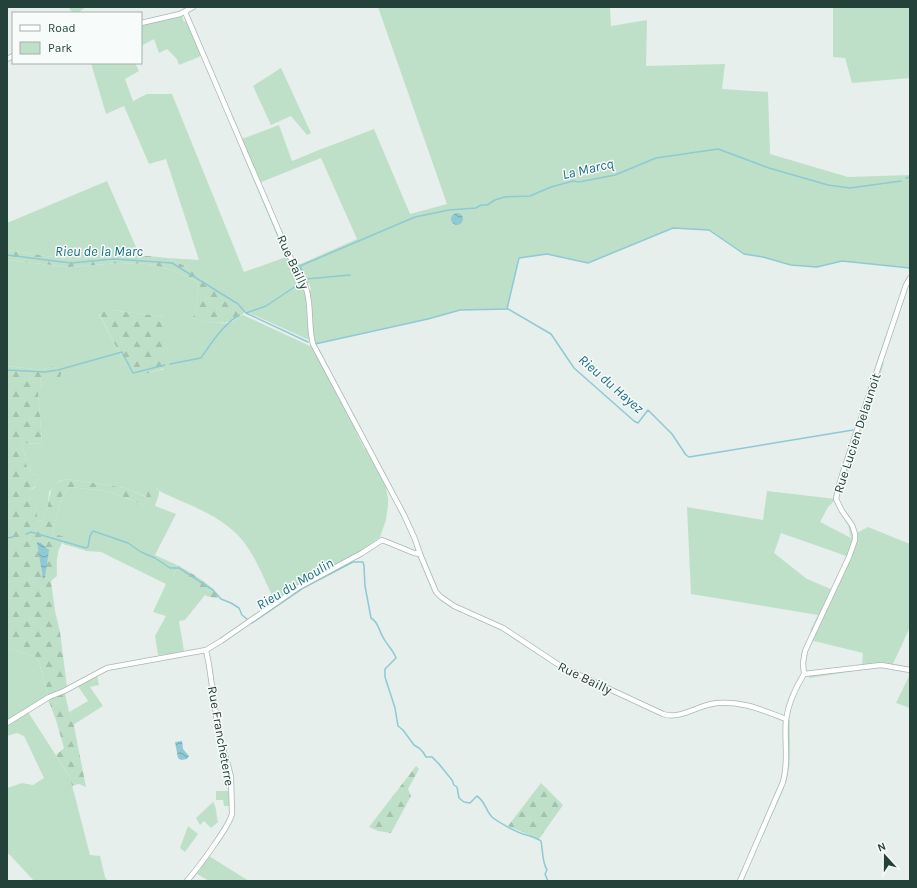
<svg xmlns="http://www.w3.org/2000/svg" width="917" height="888" font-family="Karla,sans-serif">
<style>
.green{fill:#bfe0c8;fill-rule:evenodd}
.forest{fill:url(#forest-firs)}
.water{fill:url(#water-waves)}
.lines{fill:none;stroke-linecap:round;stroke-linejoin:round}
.stream{stroke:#8ec9d4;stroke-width:1.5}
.minor-casing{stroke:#a8b8b2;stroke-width:6}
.minor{stroke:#fff;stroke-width:4.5}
.labels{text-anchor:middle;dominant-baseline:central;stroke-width:3;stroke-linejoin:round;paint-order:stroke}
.street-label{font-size:13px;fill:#24423a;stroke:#f7fbf9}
.water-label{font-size:14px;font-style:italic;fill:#1c6f80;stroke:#f7fbf9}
</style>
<defs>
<pattern id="forest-firs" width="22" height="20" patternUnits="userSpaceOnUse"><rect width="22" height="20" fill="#bfe0c8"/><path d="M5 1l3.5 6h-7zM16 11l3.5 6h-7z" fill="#a4c1ad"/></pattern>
<pattern id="water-waves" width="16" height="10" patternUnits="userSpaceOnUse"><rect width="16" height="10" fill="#8ec9d4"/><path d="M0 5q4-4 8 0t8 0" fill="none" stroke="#74a5ad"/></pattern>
</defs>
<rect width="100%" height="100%" fill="#e6efeb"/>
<!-- green -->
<path class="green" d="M 68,7 L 86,7 L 77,13 L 73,13 Z
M 378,7 L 610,7 L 611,26 L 647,20 L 646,66 L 725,64 L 722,89 L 768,92 L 770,154 L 848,177 L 910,175 L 910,268 L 842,261 L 817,267 L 791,265 L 763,257 L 744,254 L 709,230 L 673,228 L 588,263 L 547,254 L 519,258 L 507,309 L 460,310 L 428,319 L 315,344 L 314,339 L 313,339 L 308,291 L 311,290 L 309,283 L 306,284 L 296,266 L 357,239 L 321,158 L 259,183 L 242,139 L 279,125 L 292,161 L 319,150 L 374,129 L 410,214 L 447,204 Z
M 833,7 L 910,7 L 910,78 L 852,83 L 845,58 L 833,57 Z
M 182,16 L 184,22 L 188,19 L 201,55 L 199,57 L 179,65 L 177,59 L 167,49 L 159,53 L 154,39 L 141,46 L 141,25 Z
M 91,63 L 135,63 L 139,71 L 125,79 L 133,101 L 147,94 L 172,94 L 244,272 L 286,257 L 240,148 L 242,148 L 305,285 L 309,340 L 245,311 L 246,309 L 185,266 L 168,258 L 199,260 L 166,159 L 149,164 L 124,106 L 106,114 Z
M 281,68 L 311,133 L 307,135 L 291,116 L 271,125 L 253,86 Z
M 107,181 L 140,256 L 106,256 L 73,260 L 7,250 L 7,223 Z
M 7,260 L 69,267 L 120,263 L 148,264 L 162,267 L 182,274 L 199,283 L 195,314 L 192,318 C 200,322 224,325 232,322 C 235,320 239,317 243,315 L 312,347 L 356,429 L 355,430 L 364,448 L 367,450 L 387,488 L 386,489 L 388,498 L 388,505 L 386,520 L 380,537 L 356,555 L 303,583 L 275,601 C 265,582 256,557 243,541 C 222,515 188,505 159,491 L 157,489 L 147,497 L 125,488 L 67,479 L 59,481 L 49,492 L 48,504 L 43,521 L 37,520 L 37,508 L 26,491 L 34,488 L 37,485 L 36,477 L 27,467 L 22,443 L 42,444 L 38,390 L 42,388 L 40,377 L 61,366 L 52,366 L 43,370 L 7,366 ZM 111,310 L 165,317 L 164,369 L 132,377 L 99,314 Z
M 885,337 L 886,338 L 859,419 L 858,419 Z
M 882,362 L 884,363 L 864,422 L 862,421 Z
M 856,438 L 859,439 L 841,491 L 840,490 Z
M 70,487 L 111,492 L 146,506 L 155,506 L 176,514 L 155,555 L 179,566 L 173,575 L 205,595 L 185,620 L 179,621 L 184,651 L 162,656 L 170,654 L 158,655 L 155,636 L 166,616 L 153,612 L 166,584 L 101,552 L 87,551 L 63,544 L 64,537 L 52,533 L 62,496 Z
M 767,491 L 836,499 L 828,507 L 820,522 L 851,538 L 848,525 L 843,517 L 844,517 C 849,524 853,531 852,539 L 854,540 L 855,534 L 868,527 L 910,544 L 910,627 L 893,664 L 910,667 L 910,669 L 892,665 L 862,667 L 863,653 L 810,640 L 821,615 L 819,615 L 811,631 L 810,631 L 818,615 L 691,594 L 687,507 L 763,520 ZM 781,533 L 849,557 L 833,590 L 807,579 L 774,553 Z
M 7,647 L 36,657 L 38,659 L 48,695 L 46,695 L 46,697 L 7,721 Z
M 867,668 L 868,669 L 809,678 L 809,676 Z
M 910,674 L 910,708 L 896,703 Z
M 97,675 L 99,685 L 90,687 L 103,706 L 73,725 L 71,711 L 88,701 L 78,686 Z
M 28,712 L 70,777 L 90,855 L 100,856 L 105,877 L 108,881 L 34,881 L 9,854 L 7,855 L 7,788 L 22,783 L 33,785 L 44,778 L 24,736 L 17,733 L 7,736 L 7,724 Z
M 788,720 L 790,720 C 789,738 792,756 788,773 C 784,791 775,808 767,825 L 766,824 L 782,788 L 788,748 Z
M 216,791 L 230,791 L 230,806 L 224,806 L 223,800 L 216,800 Z
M 213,802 C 217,808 216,815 218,822 L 211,828 L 204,821 L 200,825 L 196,818 Z
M 188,826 L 198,834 L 185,852 L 180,848 Z
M 209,856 L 249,881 L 209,881 L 197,874 L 193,879 L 191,879 L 207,858 L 208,858 Z"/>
<!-- forest -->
<path class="forest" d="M 7,250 L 73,260 L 106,256 L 148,256 L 168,258 L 185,266 L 216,286 L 244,306 L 246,310 C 237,326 208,325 192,318 L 195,314 L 199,283 L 182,274 L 162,267 L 148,264 L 120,263 L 69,267 L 7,260 Z
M 111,310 L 165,317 L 165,368 L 132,378 L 99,313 Z
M 7,366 L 43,370 L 52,366 L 61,366 L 63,368 L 60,377 L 40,377 L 42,389 L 38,390 L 42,444 L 22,443 L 27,467 L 36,477 L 38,485 L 27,491 L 37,508 L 37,520 L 43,521 C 44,516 46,510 48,505 C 51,490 50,483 67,479 L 125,488 L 146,497 L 149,488 L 154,488 L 159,491 L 159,494 L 155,506 L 146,506 L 111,492 L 70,487 L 62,496 L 52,533 L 65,537 C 63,543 59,547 58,553 C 56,560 57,569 57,576 L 51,581 L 55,611 L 60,632 L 67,687 L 48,695 L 38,659 L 36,657 L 7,647 Z
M 179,566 C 189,572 216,586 218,598 C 204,599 185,582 173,575 Z
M 65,693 L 69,712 L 71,711 L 86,787 L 79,784 L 72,786 L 70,777 L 56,755 L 64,748 L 56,720 L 48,699 Z
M 416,766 L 419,769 L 408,789 L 411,796 L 391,833 L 378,831 L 369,827 Z
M 541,783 L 563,805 L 539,839 L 508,826 Z"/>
<!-- water -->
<path class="water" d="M451 219a6 6 0 1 1 12 0a6 6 0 1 1-12 0Z
M 37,542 L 41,543 L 49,550 L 45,577 L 43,579 Z
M 182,741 L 183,749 L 189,756 L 187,759 L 181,760 L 178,758 L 175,742 Z"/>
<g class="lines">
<!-- stream -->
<path class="stream" d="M 906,178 L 910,177
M 7,255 L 71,263 L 114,259 L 172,263 L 238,304 L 246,313 L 308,342
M 350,275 L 306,279 L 300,266 L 415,217 L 449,210 L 476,208 L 481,205 L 487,205 L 495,200 L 504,197 L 530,196 L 551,187 L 573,181 L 579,182 L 615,175 L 656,158 L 718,149 L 769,168 L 828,185 L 850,188 L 901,181
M 508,309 L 551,334 L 574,368 L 634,421 L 638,423 L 648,410 L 672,434 L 686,455 L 689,457 L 853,430
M 246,313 L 266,306 L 302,282
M 315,344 L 428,319 L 460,310 L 507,309 L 519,258 L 547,254 L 588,263 L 673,228 L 709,230 L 744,254 L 763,257 L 791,265 L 817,267 L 842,261 L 910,268
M 170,364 L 201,358 C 212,342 223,325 239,315
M 7,370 L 45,372 L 58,370 L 122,352 L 133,373 L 165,365
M 26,534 L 31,532 L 86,548 L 88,547 L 90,536 L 93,531 L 128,543 L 141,552 L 155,558 L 170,568 L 179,568 L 213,590 L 221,599 L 231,603 L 239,608 L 242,615 L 247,619
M 7,538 L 13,537
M 252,623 L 305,587 L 353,562 L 363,562 L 364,566 L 365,586 L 371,618 C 379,622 379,632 384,639 C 388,646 393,650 396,658 L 385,669 L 385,677 L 395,708 L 398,726 L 403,730 L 414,745 L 419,748 L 423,752 L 426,757 L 432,757 L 439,764 L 452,780 L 454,785 L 457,787 L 459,798 L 464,802 L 470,803 L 477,796 C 485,801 486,811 492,817 C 498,822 516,832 523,834 C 530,836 535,837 541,841 C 543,851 542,862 547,870 L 545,874 L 548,881"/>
<defs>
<path id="minor" d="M 185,12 L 290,257 C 296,267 303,277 306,288 C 312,306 308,326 313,344 L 404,515 L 415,539 L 420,554 L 436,592 L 441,597 L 454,606 L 503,628 L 562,667 L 663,714 C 681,720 697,705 717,703 C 743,701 762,710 786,719
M 141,23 L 180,14 L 193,7
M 7,59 L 13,56
M 804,674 L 803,663 L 805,651 L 849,557 L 855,540 L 855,534 L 852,525 L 842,511 L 836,499 L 838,489 L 843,472 L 906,285 L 910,278
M 804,674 L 881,665 L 910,670
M 7,723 L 49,697 L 64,691 L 107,668 L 206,650 L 221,641 L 299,587 L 362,553 L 382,540 L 414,553 L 420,554
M 187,881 C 197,869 229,827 232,814 L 231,777 L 228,765 L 219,736 L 209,665 L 206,650
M 740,881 L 783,782 C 789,761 784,741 786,720 C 788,705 796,687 804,674"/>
</defs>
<!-- minor casing -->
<use href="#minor" class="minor-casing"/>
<!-- minor -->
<use href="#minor" class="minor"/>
</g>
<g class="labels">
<!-- street labels -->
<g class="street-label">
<text transform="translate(293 262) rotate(65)">Rue Bailly</text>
<text transform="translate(857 433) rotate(-72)">Rue Lucien Delaunoit</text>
<text transform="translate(585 678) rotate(26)">Rue Bailly</text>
<text transform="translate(221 736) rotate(80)">Rue Francheterre</text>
</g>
<!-- water labels -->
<g class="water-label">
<text transform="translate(588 169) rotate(-13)">La Marcq</text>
<text x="99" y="251">Rieu de la Marc</text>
<text transform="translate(611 384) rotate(41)">Rieu du Hayez</text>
<text transform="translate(295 584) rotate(-31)">Rieu du Moulin</text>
</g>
</g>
<!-- border -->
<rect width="917" height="888" fill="none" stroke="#24423a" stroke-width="16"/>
<!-- legend -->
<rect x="12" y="12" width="130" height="52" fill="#f7fbf9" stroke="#a3b1ad"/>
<rect x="20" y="25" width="20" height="6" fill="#ffffff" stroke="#a3b1ad"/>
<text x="48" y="32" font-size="12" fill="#24423a">Road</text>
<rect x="20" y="42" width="20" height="12" fill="#bfe0c8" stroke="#a3b1ad"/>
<text x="48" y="52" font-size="12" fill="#24423a">Park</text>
<!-- north arrow -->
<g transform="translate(885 856) rotate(339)" stroke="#f7fbf9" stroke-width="3" paint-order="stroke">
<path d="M0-3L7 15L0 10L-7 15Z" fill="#24423a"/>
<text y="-6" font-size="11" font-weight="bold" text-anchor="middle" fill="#24423a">N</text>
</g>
</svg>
